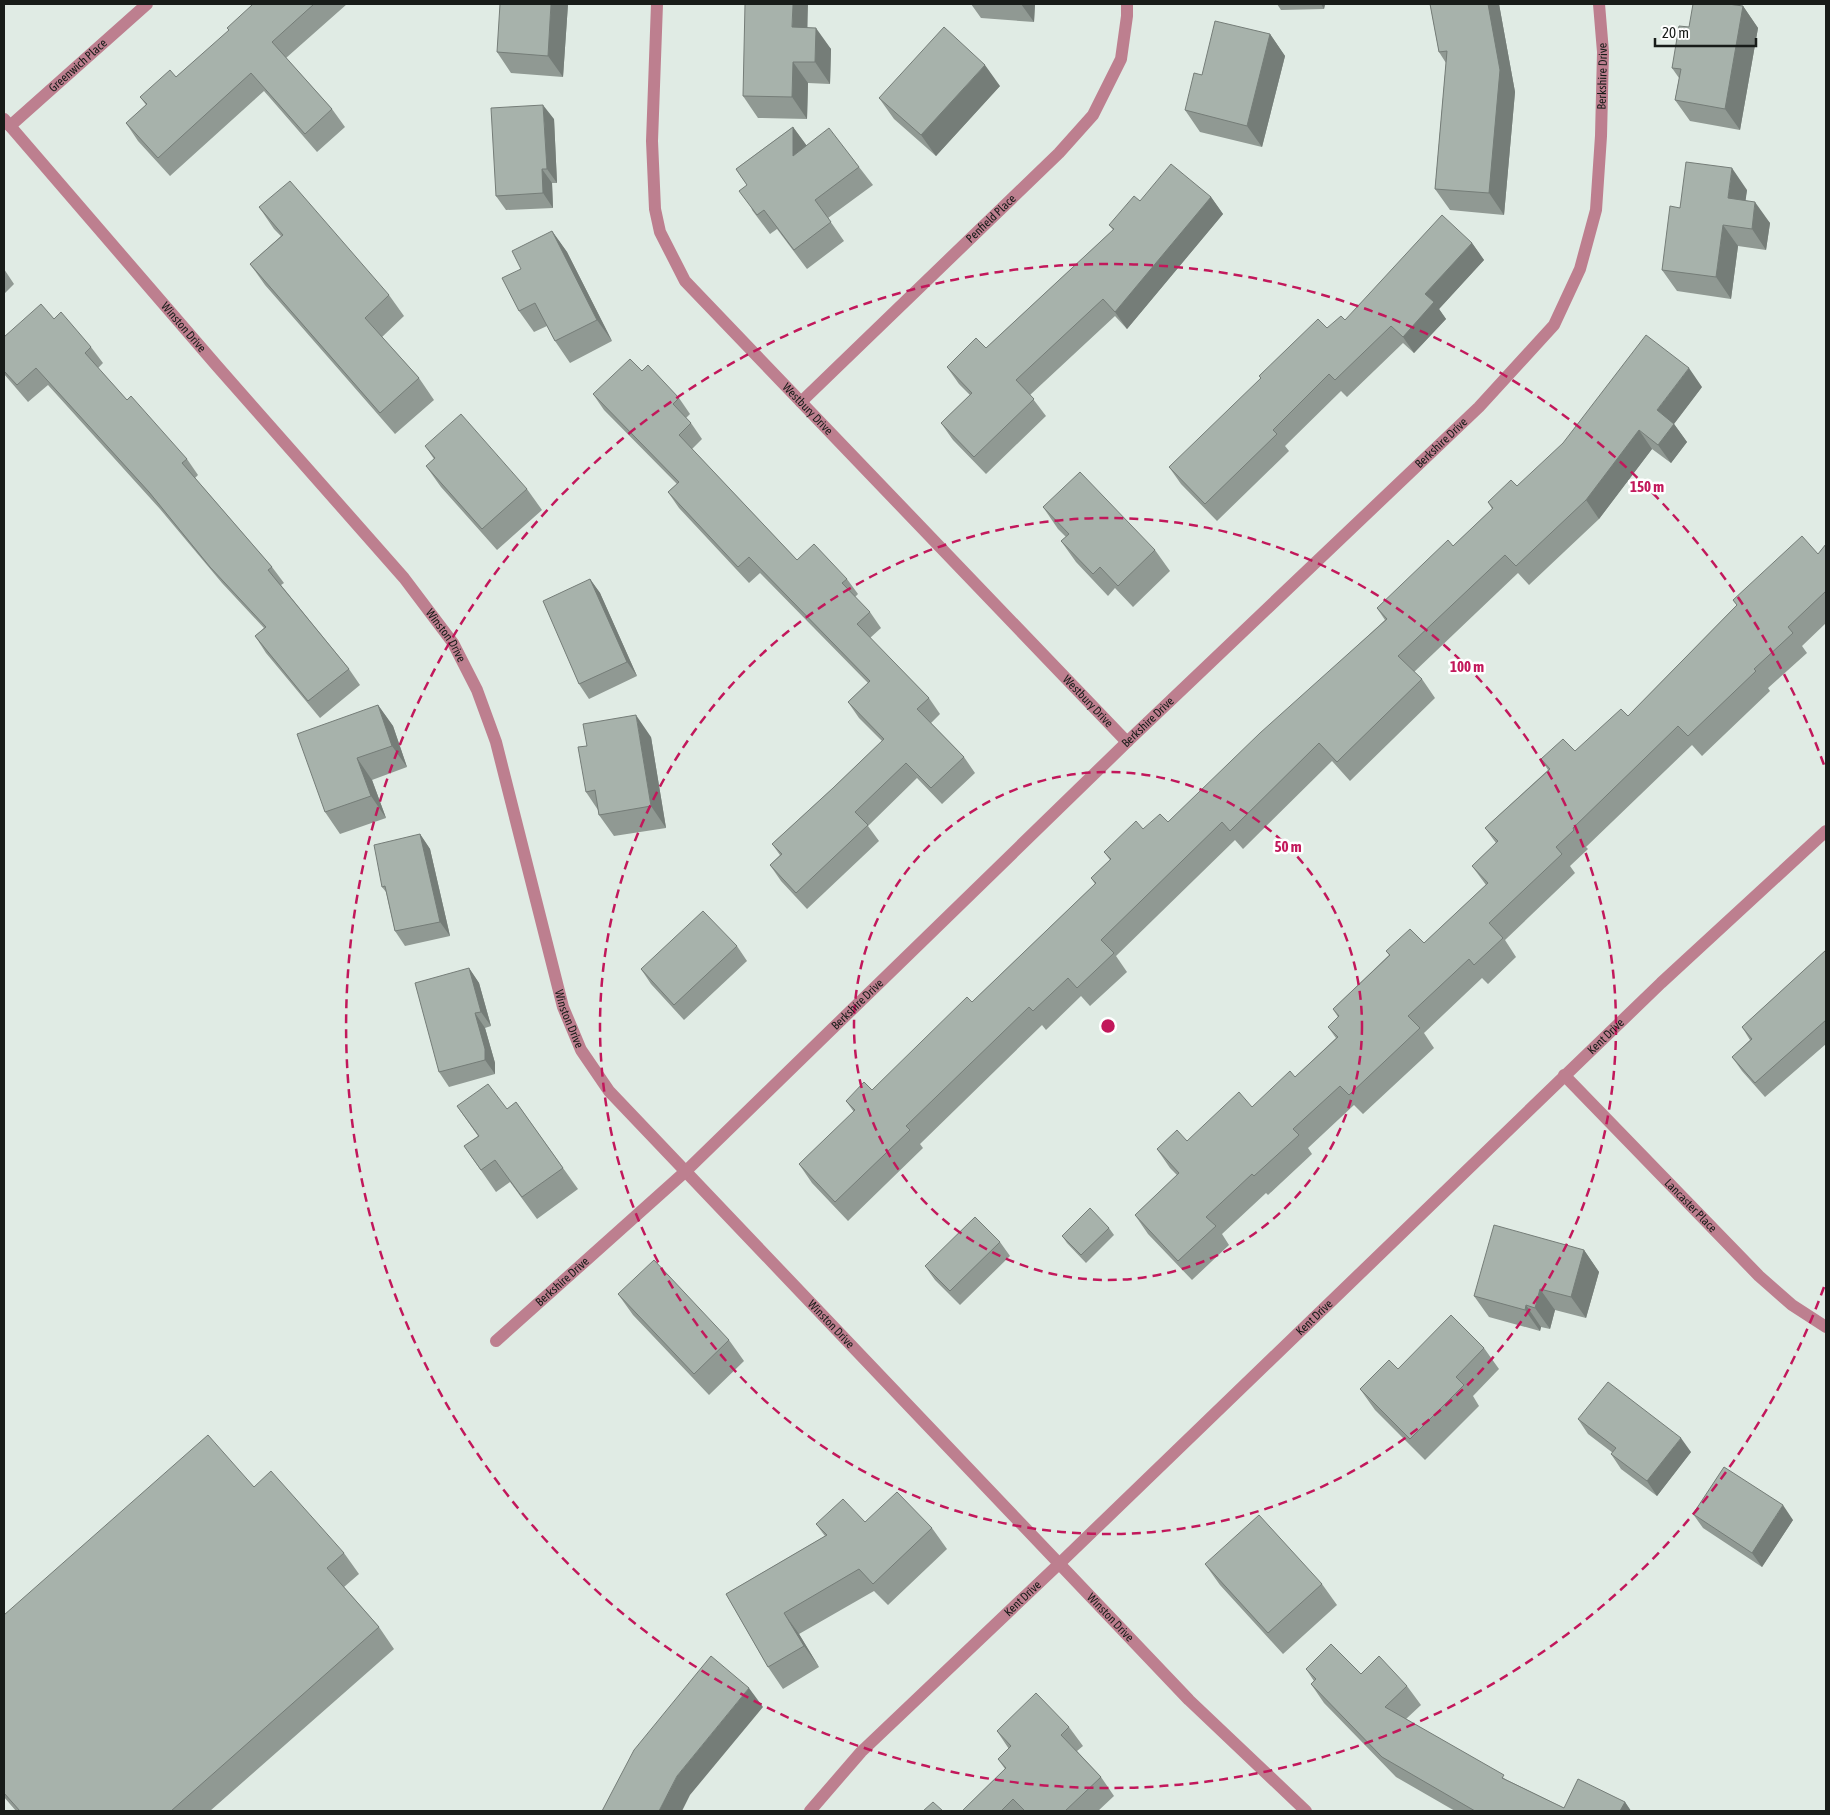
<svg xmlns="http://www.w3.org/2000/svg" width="1830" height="1815" font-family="'Asap Condensed',sans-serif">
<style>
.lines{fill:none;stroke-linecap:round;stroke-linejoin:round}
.minor{stroke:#bd7f8f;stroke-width:12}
.wall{fill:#909993}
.shaded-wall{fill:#757d78}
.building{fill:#a7b2ab;stroke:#757d78}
.ring{fill:none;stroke:#c2185b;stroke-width:2.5;stroke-dasharray:9 6}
.labels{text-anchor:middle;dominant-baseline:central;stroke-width:5;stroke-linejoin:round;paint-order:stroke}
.street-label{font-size:12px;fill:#181c19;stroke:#fff}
.centre{fill:#c2185b;stroke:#fff;stroke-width:2.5}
.ring-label{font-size:15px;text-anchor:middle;font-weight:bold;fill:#c2185b;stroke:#fff;stroke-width:5;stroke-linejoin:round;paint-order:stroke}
</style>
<rect width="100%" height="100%" fill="#e0ebe4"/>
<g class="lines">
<!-- minor -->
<g class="minor">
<path id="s1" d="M 657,4 L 652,141 L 655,209 L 660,232 L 685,281 L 1127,742"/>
<path id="s2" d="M 4,119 L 217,366 L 404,578 L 453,643 L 477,690 L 496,742 L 563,1007 L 581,1050 L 609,1091 L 1189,1700 L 1306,1811"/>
<path id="s3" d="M 10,126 L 147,4"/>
<path id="s4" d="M 801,402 L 1059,153 L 1093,115 L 1121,59 L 1127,16 L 1127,4"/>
<path id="s5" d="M 1564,1075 L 1759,1276 L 1792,1305 L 1826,1327"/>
<path id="s6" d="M 496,1341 L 686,1171 L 1127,742 L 1479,407 L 1554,325 L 1580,269 L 1596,210 L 1601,136 L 1603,52 L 1599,4"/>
<path id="s7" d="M 810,1811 L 861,1752 L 1060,1563 L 1661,983 L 1826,831"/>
</g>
</g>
<!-- wall -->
<path class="wall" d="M 250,4 L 347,4 L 286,58 L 332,109 L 345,127 L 317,152 L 264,91 L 170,176 L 138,141 L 126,123 L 146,105 L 140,97 L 176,77 L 229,31 L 252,6 Z
M 568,4 L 563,77 L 511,73 L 497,52 Z
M 971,4 L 1035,4 L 1034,22 L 981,18 Z
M 1277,4 L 1325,4 L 1324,9 L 1281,10 Z
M 1430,4 L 1499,4 L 1515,92 L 1504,215 L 1450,210 L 1435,189 L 1446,63 L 1439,52 Z
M 1743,6 L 1758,28 L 1740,130 L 1690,121 L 1675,100 L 1679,78 L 1672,68 L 1689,27 Z
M 807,28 L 831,49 L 830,84 L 808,83 L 807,119 L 758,118 L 743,96 Z
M 1270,34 L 1285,56 L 1262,147 L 1200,132 L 1185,110 L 1202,75 Z
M 1000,86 L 936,156 L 894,119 L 879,98 Z
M 554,119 L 557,183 L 552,183 L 553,208 L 506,210 L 496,196 Z
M 793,127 L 806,145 L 859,167 L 873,185 L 828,218 L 844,241 L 807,269 L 777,229 L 770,234 L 752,210 L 747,185 L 736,169 Z
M 1747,190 L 1745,201 L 1770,223 L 1766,250 L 1738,246 L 1731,299 L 1677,291 L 1662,270 L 1680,208 Z
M 1211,197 L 1223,214 L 1127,329 L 1115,316 L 1030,395 L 1046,416 L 986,474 L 953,440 L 941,423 L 970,395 L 959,384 L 947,367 L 986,348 L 1113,230 L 1109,225 L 1140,201 Z
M 259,207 L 389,295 L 404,316 L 382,337 L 419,378 L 434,400 L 395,434 L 265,285 L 250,264 L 281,236 L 274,229 Z
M 552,231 L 567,252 L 612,341 L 570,363 L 555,341 L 547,326 L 534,332 L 519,311 L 521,269 Z
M 1472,243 L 1484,260 L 1439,309 L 1446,319 L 1414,353 L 1403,343 L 1347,397 L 1341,391 L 1285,446 L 1289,451 L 1217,521 L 1181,484 L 1169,467 L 1327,328 L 1345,320 Z
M 4,269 L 14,284 L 4,294 Z
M 54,319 L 91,347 L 103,363 L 98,368 L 127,400 L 187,459 L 198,475 L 195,478 L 272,567 L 284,583 L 281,585 L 349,669 L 360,685 L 320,718 L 266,653 L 255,636 L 264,628 L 222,583 L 160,509 L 48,385 L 28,402 L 4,374 L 4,337 Z
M 642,371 L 679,398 L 690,414 L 686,418 L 691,423 L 702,439 L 692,449 L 797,560 L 847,579 L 858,594 L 855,597 L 870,612 L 881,628 L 870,638 L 929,698 L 940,714 L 931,723 L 964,757 L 975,773 L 942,804 L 917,778 L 868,826 L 879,841 L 807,909 L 781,881 L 770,865 L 780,855 L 772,844 L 833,788 L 882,741 L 859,718 L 848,702 L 868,683 L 760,573 L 749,583 L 679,508 L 668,492 L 677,484 L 604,410 L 593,394 Z
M 1702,387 L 1674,424 L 1687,442 L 1671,463 L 1652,449 L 1599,519 L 1529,585 L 1518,573 L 1414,672 L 1422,679 L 1435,698 L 1350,781 L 1332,761 L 1243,849 L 1235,840 L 1116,956 L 1127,972 L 1090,1006 L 1081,996 L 1046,1030 L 1042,1025 L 920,1144 L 923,1148 L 848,1221 L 812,1183 L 799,1164 L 854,1112 L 846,1101 L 872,1090 L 972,1002 L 1095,884 L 1091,878 L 1110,860 L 1104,852 L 1143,829 L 1168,822 L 1385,620 L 1377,608 L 1453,546 L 1492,509 L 1488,502 Z
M 425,446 L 527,489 L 542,510 L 497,550 L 441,487 L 426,466 L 434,459 Z
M 1043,507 L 1155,550 L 1170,571 L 1133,607 L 1115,588 L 1108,596 L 1076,562 L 1061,541 L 1066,537 L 1058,529 Z
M 1826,544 L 1826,623 L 1802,646 L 1807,653 L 1768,688 L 1770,691 L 1702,756 L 1692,745 L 1586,847 L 1588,849 L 1570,866 L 1575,873 L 1505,940 L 1516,957 L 1488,984 L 1482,978 L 1424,1033 L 1434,1048 L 1363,1114 L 1354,1105 L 1308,1148 L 1312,1154 L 1268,1195 L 1266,1193 L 1222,1234 L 1229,1245 L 1192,1280 L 1148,1234 L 1135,1215 L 1177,1175 L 1170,1168 L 1157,1149 L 1187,1141 L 1252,1107 L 1295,1077 L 1336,1038 L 1328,1027 L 1338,1017 L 1333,1009 L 1389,955 L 1386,951 L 1424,943 L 1486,885 L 1472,866 L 1496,843 L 1485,828 L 1548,770 L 1541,759 L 1575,751 L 1628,716 L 1737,605 L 1733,600 L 1818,554 Z
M 590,579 L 600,593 L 637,676 L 589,699 L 579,684 Z
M 378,705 L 393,726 L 407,767 L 372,780 L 386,818 L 340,834 L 325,812 Z
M 651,737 L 666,828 L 614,836 L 599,815 L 598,810 L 586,792 L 587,746 Z
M 420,834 L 430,849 L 450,936 L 405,946 L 395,931 L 386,892 L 382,887 Z
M 737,946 L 747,961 L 684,1020 L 651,984 L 641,969 Z
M 1826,950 L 1826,1044 L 1765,1097 L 1742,1071 L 1732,1057 L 1750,1040 L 1742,1027 Z
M 469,968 L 479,983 L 491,1026 L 485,1028 L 495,1063 L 495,1074 L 449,1087 L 439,1072 Z
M 516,1102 L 578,1189 L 537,1219 L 510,1182 L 496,1192 L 464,1146 L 478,1136 L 457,1106 L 507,1109 Z
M 1109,1228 L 1114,1235 L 1086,1263 L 1067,1243 L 1062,1236 Z
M 1000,1242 L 1010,1256 L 960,1305 L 935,1280 L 925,1266 Z
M 1584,1250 L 1599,1272 L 1586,1318 L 1555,1310 L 1550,1329 L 1541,1327 L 1540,1331 L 1489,1317 L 1474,1296 Z
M 618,1294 L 729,1340 L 744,1361 L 709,1395 L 633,1315 Z
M 1484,1348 L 1499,1369 L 1473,1396 L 1479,1406 L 1425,1460 L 1375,1410 L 1360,1389 L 1398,1369 Z
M 1578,1419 L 1691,1452 L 1657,1496 L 1621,1469 L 1611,1454 L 1613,1453 L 1588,1434 Z
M 254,1487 L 344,1553 L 359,1574 L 344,1587 L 379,1627 L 394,1649 L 210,1811 L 16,1811 L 4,1797 L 4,1615 Z
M 1693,1514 L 1793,1520 L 1762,1567 L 1703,1528 Z
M 865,1522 L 932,1528 L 947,1549 L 888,1605 L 874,1591 L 799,1634 L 819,1667 L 783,1689 L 768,1667 L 726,1594 L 825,1536 L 816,1524 Z
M 1205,1564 L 1322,1584 L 1337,1605 L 1283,1654 L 1220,1585 Z
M 1306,1669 L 1361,1674 L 1407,1686 L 1421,1705 L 1406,1719 L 1507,1780 L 1564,1808 L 1625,1802 L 1631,1811 L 1455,1811 L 1396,1777 L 1324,1703 L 1311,1684 L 1314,1681 Z
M 1069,1727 L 1083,1746 L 1077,1751 L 1101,1777 L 1114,1796 L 1098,1811 L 962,1811 L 1005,1769 L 998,1759 L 1009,1749 L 997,1731 Z"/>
<!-- shaded-wall -->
<path class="shaded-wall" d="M 551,4 L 568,4 L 563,77 L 548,56 Z
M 793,4 L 808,4 L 807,48 L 792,27 Z
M 1021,4 L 1035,4 L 1034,22 Z
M 1321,4 L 1325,4 L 1324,9 Z
M 1488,4 L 1499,4 L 1515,92 L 1504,215 L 1489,193 Z
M 1743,6 L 1758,28 L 1740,130 L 1725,109 Z
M 816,28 L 831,49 L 830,84 L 815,62 Z
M 1270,34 L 1285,56 L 1262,147 L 1247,126 Z
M 793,62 L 808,83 L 807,119 L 792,97 Z
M 985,65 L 1000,86 L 936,156 L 921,135 Z
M 543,105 L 554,119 L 557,183 L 547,169 Z
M 793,127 L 807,146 L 793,156 Z
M 1732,168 L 1747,190 L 1743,220 L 1728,198 Z
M 542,169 L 552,183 L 553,208 L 543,193 Z
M 1211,197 L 1223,214 L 1127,329 L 1115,312 Z
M 1755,202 L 1770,223 L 1766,250 L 1752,229 Z
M 1723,225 L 1738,246 L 1731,299 L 1716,277 Z
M 552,231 L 567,252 L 612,341 L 597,320 Z
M 1472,243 L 1484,260 L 1439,309 L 1446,319 L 1414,353 L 1403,337 L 1425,294 Z
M 1689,368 L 1702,387 L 1670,429 L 1657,410 Z
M 1674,424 L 1687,442 L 1671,463 L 1658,445 Z
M 1639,430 L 1652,449 L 1599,519 L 1586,500 Z
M 590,579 L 600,593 L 637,676 L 627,662 Z
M 378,705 L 393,726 L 407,767 L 392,746 Z
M 636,715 L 651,737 L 666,828 L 651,806 Z
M 357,758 L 372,780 L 386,818 L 371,796 Z
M 420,834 L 430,849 L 450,936 L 440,922 Z
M 469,968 L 479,983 L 491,1026 L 481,1012 Z
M 475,1013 L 485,1028 L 495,1063 L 495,1074 L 485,1060 Z
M 1584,1250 L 1599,1272 L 1586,1318 L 1571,1297 Z
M 1540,1289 L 1555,1310 L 1550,1329 L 1535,1308 Z
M 1526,1305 L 1541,1327 L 1540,1331 L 1525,1310 Z
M 1681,1438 L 1691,1452 L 1657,1496 L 1647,1481 Z
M 1783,1505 L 1793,1520 L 1762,1567 L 1752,1553 Z
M 784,1613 L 799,1634 L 819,1667 L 804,1646 Z
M 749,1688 L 763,1707 L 690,1795 L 682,1811 L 659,1811 L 677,1776 Z
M 1625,1802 L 1631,1811 L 1620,1811 Z"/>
<!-- building -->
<path class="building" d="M 250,4 L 314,4 L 272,42 L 332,109 L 305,134 L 251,73 L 158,158 L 126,123 L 147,104 L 140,97 L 170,70 L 176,77 L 229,30 L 227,28 L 252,5 Z
M 500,4 L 551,4 L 548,56 L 497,52 Z
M 745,4 L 793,4 L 792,27 L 816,28 L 815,62 L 793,62 L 792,97 L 743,96 Z
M 1430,4 L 1488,4 L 1500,70 L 1489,193 L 1435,189 L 1447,51 L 1439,52 Z
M 1693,4 L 1728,4 L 1743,6 L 1725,109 L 1675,100 L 1681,69 L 1672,68 L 1679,26 L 1689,27 Z
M 1215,21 L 1270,34 L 1247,126 L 1185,110 L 1194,73 L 1202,75 Z
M 944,27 L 985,65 L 921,135 L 879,98 Z
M 543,105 L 547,169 L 542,169 L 543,193 L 496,196 L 491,108 Z
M 793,127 L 793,156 L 829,128 L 859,167 L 815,200 L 831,222 L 794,250 L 764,210 L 757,215 L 739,191 L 747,185 L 736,169 Z
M 1686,162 L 1732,168 L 1728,198 L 1755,202 L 1752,229 L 1723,225 L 1716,277 L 1662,270 L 1670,206 L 1680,208 Z
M 1171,164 L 1211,197 L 1115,312 L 1103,299 L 1016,380 L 1034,399 L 974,457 L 941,423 L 972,393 L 947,367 L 976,338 L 986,348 L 1114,229 L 1109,225 L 1134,196 L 1140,201 Z
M 290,181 L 389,295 L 365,318 L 419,378 L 380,413 L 250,264 L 283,235 L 259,207 Z
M 1442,215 L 1472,243 L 1425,294 L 1434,302 L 1403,337 L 1391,326 L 1335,380 L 1329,374 L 1273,430 L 1277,434 L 1205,504 L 1169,467 L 1261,378 L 1259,376 L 1318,319 L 1327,328 L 1341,316 L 1345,320 Z
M 552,231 L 597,320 L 555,341 L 535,303 L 519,311 L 502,278 L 521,269 L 512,251 Z
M 41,304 L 54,319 L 61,312 L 91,347 L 85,353 L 127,400 L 131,396 L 187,459 L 182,463 L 272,567 L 268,570 L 349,669 L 308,701 L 255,636 L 266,627 L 210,567 L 149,492 L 36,368 L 17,385 L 4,371 L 4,337 Z
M 1646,335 L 1689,368 L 1657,410 L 1674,424 L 1658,445 L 1639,430 L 1586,500 L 1516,566 L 1505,555 L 1398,656 L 1422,679 L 1337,762 L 1319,743 L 1230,831 L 1222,822 L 1101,940 L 1114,953 L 1077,988 L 1068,978 L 1033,1011 L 1029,1007 L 906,1126 L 910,1130 L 835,1202 L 799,1164 L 855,1110 L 846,1101 L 864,1082 L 872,1090 L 967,997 L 972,1002 L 1096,883 L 1091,878 L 1111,859 L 1104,852 L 1136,821 L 1143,829 L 1160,814 L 1168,822 L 1260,733 L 1387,619 L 1377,608 L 1448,540 L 1453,546 L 1493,508 L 1488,502 L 1511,480 L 1517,486 L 1563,443 Z
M 630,359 L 642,371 L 648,365 L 679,398 L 673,404 L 691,423 L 679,435 L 797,560 L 814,544 L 847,579 L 842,583 L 870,612 L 857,624 L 929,698 L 917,709 L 964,757 L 931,788 L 906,763 L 855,812 L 868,825 L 796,893 L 770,865 L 782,854 L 772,844 L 833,788 L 884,739 L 848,702 L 870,681 L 749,557 L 738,567 L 668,492 L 679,482 L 593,394 Z
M 461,414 L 527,489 L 482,529 L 426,466 L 435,458 L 425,446 Z
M 1080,472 L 1155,550 L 1118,586 L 1100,567 L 1093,574 L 1061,541 L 1069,534 L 1043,507 Z
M 1802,536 L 1818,554 L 1826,544 L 1826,591 L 1788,627 L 1793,633 L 1754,669 L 1756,671 L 1688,736 L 1678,726 L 1573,828 L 1574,830 L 1556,847 L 1562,854 L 1489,923 L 1503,938 L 1474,965 L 1469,959 L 1408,1016 L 1420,1028 L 1349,1095 L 1340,1086 L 1293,1129 L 1299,1135 L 1254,1176 L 1252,1174 L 1206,1217 L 1216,1226 L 1178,1261 L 1135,1215 L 1179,1173 L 1157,1149 L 1177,1130 L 1187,1141 L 1239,1092 L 1252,1107 L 1290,1071 L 1295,1077 L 1338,1037 L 1328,1027 L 1339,1016 L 1333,1009 L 1390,955 L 1386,951 L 1410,929 L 1424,943 L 1488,883 L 1472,866 L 1498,841 L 1485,828 L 1550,769 L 1541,759 L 1563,739 L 1575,751 L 1621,709 L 1628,716 L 1737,605 L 1733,600 Z
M 590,579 L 627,662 L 579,684 L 543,601 Z
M 378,705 L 392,746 L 357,758 L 371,796 L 325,812 L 297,734 Z
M 636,715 L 651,806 L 599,815 L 595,790 L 586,792 L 578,747 L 587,746 L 583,724 Z
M 420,834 L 440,922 L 395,931 L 385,886 L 382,887 L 374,845 Z
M 703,911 L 737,946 L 674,1005 L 641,969 Z
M 1826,950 L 1826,1020 L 1755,1083 L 1732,1057 L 1752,1039 L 1742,1027 Z
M 469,968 L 481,1012 L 475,1013 L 485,1049 L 485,1060 L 439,1072 L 415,983 Z
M 488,1084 L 507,1109 L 516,1102 L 563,1168 L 522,1197 L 495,1160 L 481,1170 L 464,1146 L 479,1136 L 457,1106 Z
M 1090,1208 L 1109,1228 L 1081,1255 L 1062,1236 Z
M 975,1217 L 1000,1242 L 950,1291 L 925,1266 Z
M 1494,1225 L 1584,1250 L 1571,1297 L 1540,1289 L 1535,1308 L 1526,1305 L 1525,1310 L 1474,1296 Z
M 654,1260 L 729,1340 L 694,1374 L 618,1294 Z
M 1451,1315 L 1484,1348 L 1456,1377 L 1464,1385 L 1410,1439 L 1360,1389 L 1389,1360 L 1398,1369 Z
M 1608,1382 L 1681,1438 L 1647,1481 L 1611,1454 L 1616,1448 L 1578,1419 Z
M 208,1435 L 254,1487 L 271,1471 L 344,1553 L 327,1568 L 379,1627 L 171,1811 L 20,1811 L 4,1793 L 4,1615 Z
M 1724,1467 L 1783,1505 L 1752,1553 L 1693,1514 Z
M 897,1492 L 932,1528 L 873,1584 L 859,1569 L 784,1613 L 804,1646 L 768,1667 L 726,1594 L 827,1535 L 816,1524 L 843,1499 L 865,1522 Z
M 1259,1515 L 1322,1584 L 1268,1633 L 1205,1564 Z
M 1331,1644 L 1361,1674 L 1379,1656 L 1407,1686 L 1385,1707 L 1504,1775 L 1502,1778 L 1564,1808 L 1578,1779 L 1625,1802 L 1620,1811 L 1475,1811 L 1382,1757 L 1311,1684 L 1316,1679 L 1306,1669 Z
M 711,1656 L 749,1688 L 677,1776 L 659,1811 L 602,1811 L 634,1750 Z
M 1036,1693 L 1069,1727 L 1061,1735 L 1101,1777 L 1065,1811 L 1025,1811 L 1013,1799 L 1001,1811 L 962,1811 L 1006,1768 L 998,1759 L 1011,1746 L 997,1731 Z
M 933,1802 L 943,1811 L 923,1811 Z"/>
<!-- distance rings -->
<g class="ring">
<circle cx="1108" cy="1026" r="254"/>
<circle cx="1108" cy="1026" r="508"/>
<path d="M1824 1287A762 762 0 1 1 1824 765"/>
</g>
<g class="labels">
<!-- street labels -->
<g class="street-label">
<text stroke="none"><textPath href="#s3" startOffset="91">Greenwich Place</textPath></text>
<text stroke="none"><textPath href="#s6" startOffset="1724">Berkshire Drive</textPath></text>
<text stroke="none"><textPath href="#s4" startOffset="264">Penfield Place</textPath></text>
<text stroke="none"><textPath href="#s2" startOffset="275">Winston Drive</textPath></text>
<text stroke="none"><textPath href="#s1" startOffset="461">Westbury Drive</textPath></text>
<text stroke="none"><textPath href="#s6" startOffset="1304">Berkshire Drive</textPath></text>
<text stroke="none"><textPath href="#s2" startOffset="680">Winston Drive</textPath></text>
<text stroke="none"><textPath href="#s1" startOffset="866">Westbury Drive</textPath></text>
<text stroke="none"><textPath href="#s6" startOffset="899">Berkshire Drive</textPath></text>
<text stroke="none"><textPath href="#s6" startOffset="494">Berkshire Drive</textPath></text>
<text stroke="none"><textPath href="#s2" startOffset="1085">Winston Drive</textPath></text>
<text stroke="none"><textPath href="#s7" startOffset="1111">Kent Drive</textPath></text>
<text stroke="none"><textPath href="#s5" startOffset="182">Lancaster Place</textPath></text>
<text stroke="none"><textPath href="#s6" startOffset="89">Berkshire Drive</textPath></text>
<text stroke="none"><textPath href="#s7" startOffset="706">Kent Drive</textPath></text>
<text stroke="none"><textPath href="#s2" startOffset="1490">Winston Drive</textPath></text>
<text stroke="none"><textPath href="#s7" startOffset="301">Kent Drive</textPath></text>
<text stroke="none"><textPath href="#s2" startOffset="1895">Winston Drive</textPath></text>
</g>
</g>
<circle cx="1108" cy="1026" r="8" class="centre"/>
<g class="ring-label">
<text x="1647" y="492">150 m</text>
<text x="1467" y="672">100 m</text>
<text x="1288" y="852">50 m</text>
</g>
<!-- border -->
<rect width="1830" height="1815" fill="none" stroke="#181c19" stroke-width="10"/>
<!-- scale -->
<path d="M1655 38v8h101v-8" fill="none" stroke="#181c19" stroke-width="2.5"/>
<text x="1662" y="38" font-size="15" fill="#181c19" stroke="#ffffff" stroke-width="4" paint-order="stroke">20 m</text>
</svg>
